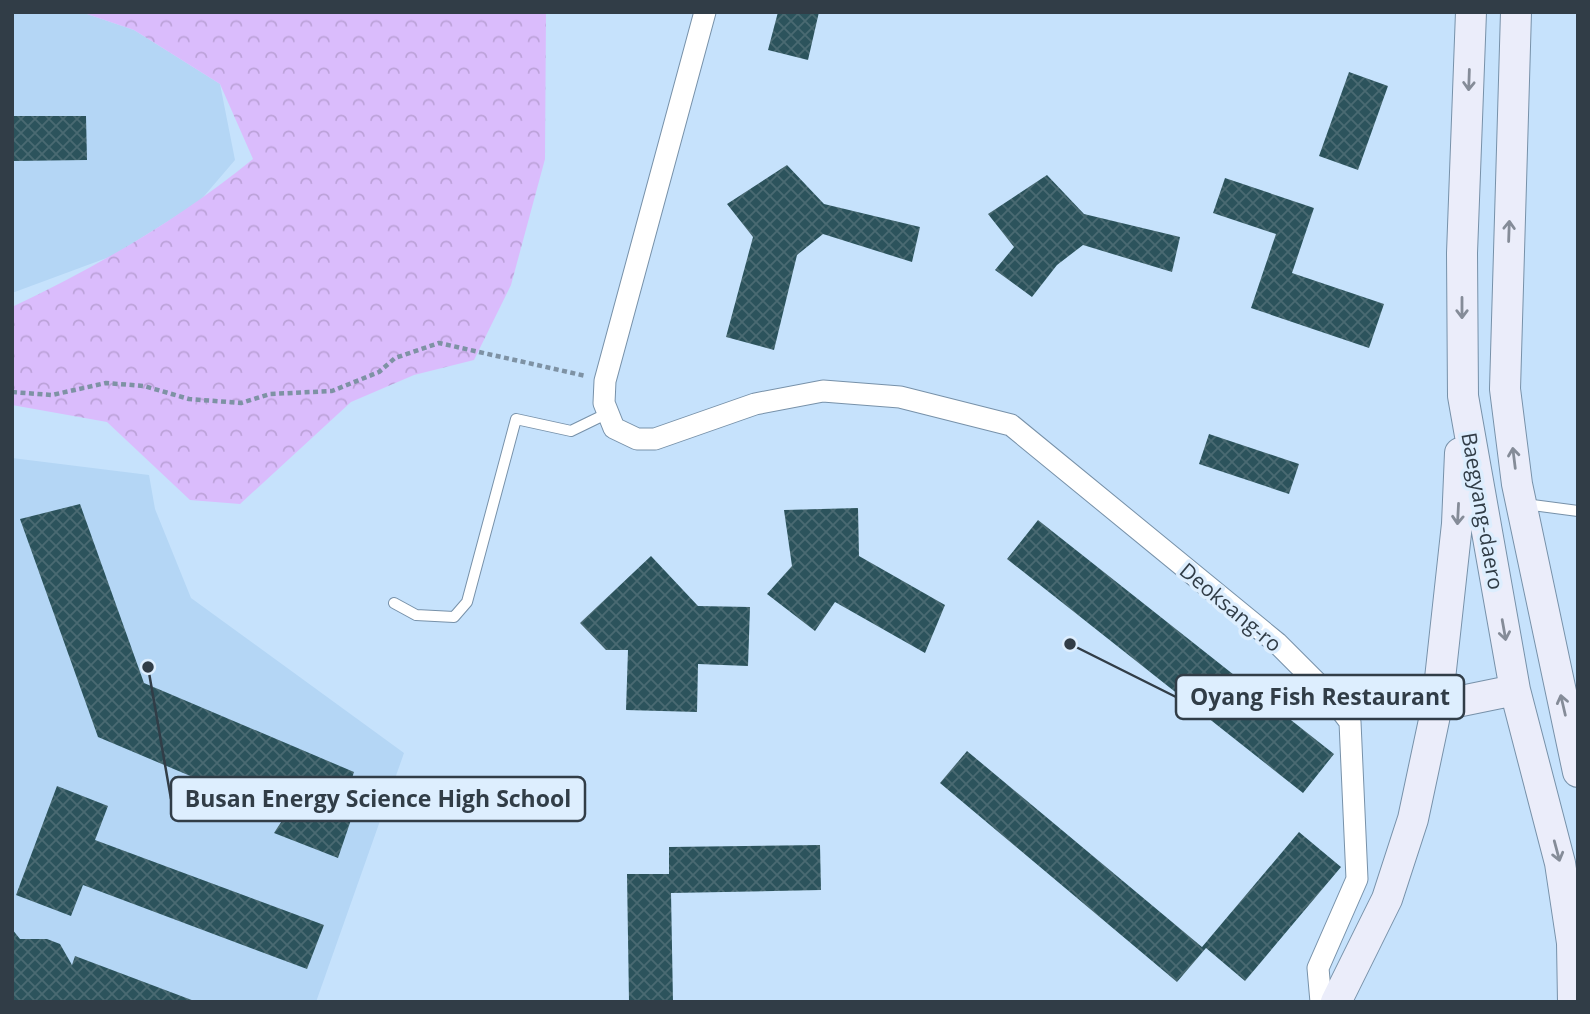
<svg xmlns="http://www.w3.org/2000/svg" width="1590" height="1014" font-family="'Open Sans',sans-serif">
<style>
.built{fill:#b4d6f5}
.forest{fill:url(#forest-crowns)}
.building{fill:url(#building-cross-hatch)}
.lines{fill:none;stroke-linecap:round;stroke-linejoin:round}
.service-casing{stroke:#7791a9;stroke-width:12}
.minor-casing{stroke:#7791a9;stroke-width:23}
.secondary-casing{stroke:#7791a9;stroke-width:32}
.path{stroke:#7e92a4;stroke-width:4.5;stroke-dasharray:5 3.5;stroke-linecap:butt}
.service{stroke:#fff;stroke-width:10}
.minor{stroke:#fff;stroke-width:21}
.secondary{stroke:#ebedfa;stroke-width:30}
.oneway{stroke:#858c98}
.labels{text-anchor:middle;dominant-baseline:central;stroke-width:7;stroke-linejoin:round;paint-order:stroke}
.street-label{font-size:21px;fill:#313d47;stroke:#ddeefe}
.leader{fill:none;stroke:#313d47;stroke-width:2.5}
.callout-dot{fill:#313d47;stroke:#ddeefe;stroke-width:2.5}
.callout{fill:#ddeefe;stroke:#313d47;stroke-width:2.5}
.callout-label{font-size:23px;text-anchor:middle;font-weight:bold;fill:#313d47}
</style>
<defs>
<pattern id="forest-crowns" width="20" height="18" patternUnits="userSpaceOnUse" patternTransform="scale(1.75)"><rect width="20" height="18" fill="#dabcfc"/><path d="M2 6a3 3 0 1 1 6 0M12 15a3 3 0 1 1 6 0" fill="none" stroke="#bca2d9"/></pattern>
<pattern id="building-cross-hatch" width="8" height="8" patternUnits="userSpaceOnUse" patternTransform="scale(1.75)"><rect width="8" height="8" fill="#2c535c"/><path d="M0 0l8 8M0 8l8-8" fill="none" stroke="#4a6a72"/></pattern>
</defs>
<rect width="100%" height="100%" fill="#c6e2fc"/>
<!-- built -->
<path class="built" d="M 12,12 L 81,12 L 134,30 L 220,84 L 235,160 L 199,202 L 112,256 L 12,293 Z
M 12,458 L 149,475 L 155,509 L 191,598 L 404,753 L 316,1002 L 12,1002 Z"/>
<!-- forest -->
<path class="forest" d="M 81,12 L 546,12 L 545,159 L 511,285 L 474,360 L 414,375 L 351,402 L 240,504 L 190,500 L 107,422 L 12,405 L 12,307 C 98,266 180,219 253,159 L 220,84 L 134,30 Z"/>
<!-- building -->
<path class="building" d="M 778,12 L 819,12 L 808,60 L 768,50 Z
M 1349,72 L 1388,86 L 1358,170 L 1319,156 Z
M 12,116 L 86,116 L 87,160 L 12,161 Z
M 787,165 L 824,204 L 920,227 L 912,262 L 823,234 L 797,255 L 774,350 L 726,337 L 753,237 L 727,204 Z
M 1047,175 L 1084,214 L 1180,237 L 1172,272 L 1083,245 L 1057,265 L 1032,297 L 995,270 L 1014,247 L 988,214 Z
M 1225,178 L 1314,208 L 1292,273 L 1384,304 L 1369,348 L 1251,308 L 1276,234 L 1213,213 Z
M 1209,434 L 1299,464 L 1289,494 L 1199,464 Z
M 80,504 L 144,683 L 354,772 L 342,809 L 353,814 L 338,858 L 274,833 L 285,816 L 98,737 L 20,519 Z
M 858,508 L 859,556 L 945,605 L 925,653 L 835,602 L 815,631 L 767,594 L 792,566 L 784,510 Z
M 1038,520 L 1334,754 L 1303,793 L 1007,559 Z
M 651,556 L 698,606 L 750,607 L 748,666 L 698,664 L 697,712 L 626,710 L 628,650 L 606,650 L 580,623 Z
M 967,751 L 1202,947 L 1299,832 L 1341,867 L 1245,981 L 1206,948 L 1177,982 L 940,783 Z
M 57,786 L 108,806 L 95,840 L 324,925 L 307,969 L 83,885 L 71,916 L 16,895 Z
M 820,845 L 821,890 L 671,893 L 673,1002 L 629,1002 L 627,874 L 669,874 L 669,847 Z
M 12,929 L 20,939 L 47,939 L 60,944 L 72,965 L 75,956 L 197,1002 L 12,1002 Z"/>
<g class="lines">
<defs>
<path id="service" d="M 1525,504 L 1578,511
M 394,603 L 416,615 L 454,617 L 467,602 L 516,419 L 571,431 L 606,414"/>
<path id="minor" d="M 705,12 L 605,381 L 604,403 L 614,428 L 637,439 L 655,439 L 755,404 L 823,391 L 900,397 L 1011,425 L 1277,643 L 1331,697 L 1350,722 L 1357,879 L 1318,968 L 1321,1002"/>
<path id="secondary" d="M 1471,12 L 1462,253 L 1463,396 L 1515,690 L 1560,863 L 1572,943 L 1573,1002
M 1516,12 L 1505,389 L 1517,484 L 1578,772
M 1437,706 L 1457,524 L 1460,453
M 1336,1002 L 1387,899 L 1413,819 L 1437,706 L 1515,690"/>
</defs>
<!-- service casing -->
<use href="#service" class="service-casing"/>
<!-- minor casing -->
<use href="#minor" class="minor-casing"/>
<!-- secondary casing -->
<use href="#secondary" class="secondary-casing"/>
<!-- path -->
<path class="path" d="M 12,392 L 52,395 L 106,383 L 144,386 L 189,399 L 241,403 L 270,394 L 332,391 L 379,372 L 395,358 L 439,343 L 586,376"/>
<!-- service -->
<use href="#service" class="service"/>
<!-- minor -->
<use href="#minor" class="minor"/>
<!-- secondary -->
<use href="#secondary" class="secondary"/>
</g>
<!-- one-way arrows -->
<defs><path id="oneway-shaft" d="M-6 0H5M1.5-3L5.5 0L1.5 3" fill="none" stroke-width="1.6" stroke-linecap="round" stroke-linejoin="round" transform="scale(1.75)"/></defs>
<g class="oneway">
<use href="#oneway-shaft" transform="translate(1469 80) rotate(92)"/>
<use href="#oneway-shaft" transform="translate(1509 231) rotate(-88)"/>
<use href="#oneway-shaft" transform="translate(1462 308) rotate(90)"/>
<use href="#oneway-shaft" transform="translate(1514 458) rotate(-97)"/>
<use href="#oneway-shaft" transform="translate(1458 514) rotate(93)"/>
<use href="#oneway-shaft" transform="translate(1504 630) rotate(80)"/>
<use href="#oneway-shaft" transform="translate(1563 705) rotate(-103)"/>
<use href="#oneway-shaft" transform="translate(1557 851) rotate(75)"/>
</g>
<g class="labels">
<!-- street labels -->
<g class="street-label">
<text transform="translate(1483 511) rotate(80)">Baegyang-daero</text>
<text transform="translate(1231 607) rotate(40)">Deoksang-ro</text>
</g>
</g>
<!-- callouts -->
<path class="leader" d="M1070 644L1176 697M148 667L171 799"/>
<g class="callout-dot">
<circle cx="1070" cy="644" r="7"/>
<circle cx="148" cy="667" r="7"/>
</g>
<g class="callout">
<rect x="1176" y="675" width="288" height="44" rx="7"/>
<rect x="171" y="777" width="414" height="44" rx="7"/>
</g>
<g class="callout-label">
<text x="1320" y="705">Oyang Fish Restaurant</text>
<text x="378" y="807">Busan Energy Science High School</text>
</g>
<!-- border -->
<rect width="1590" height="1014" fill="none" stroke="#313d47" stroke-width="28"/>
</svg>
